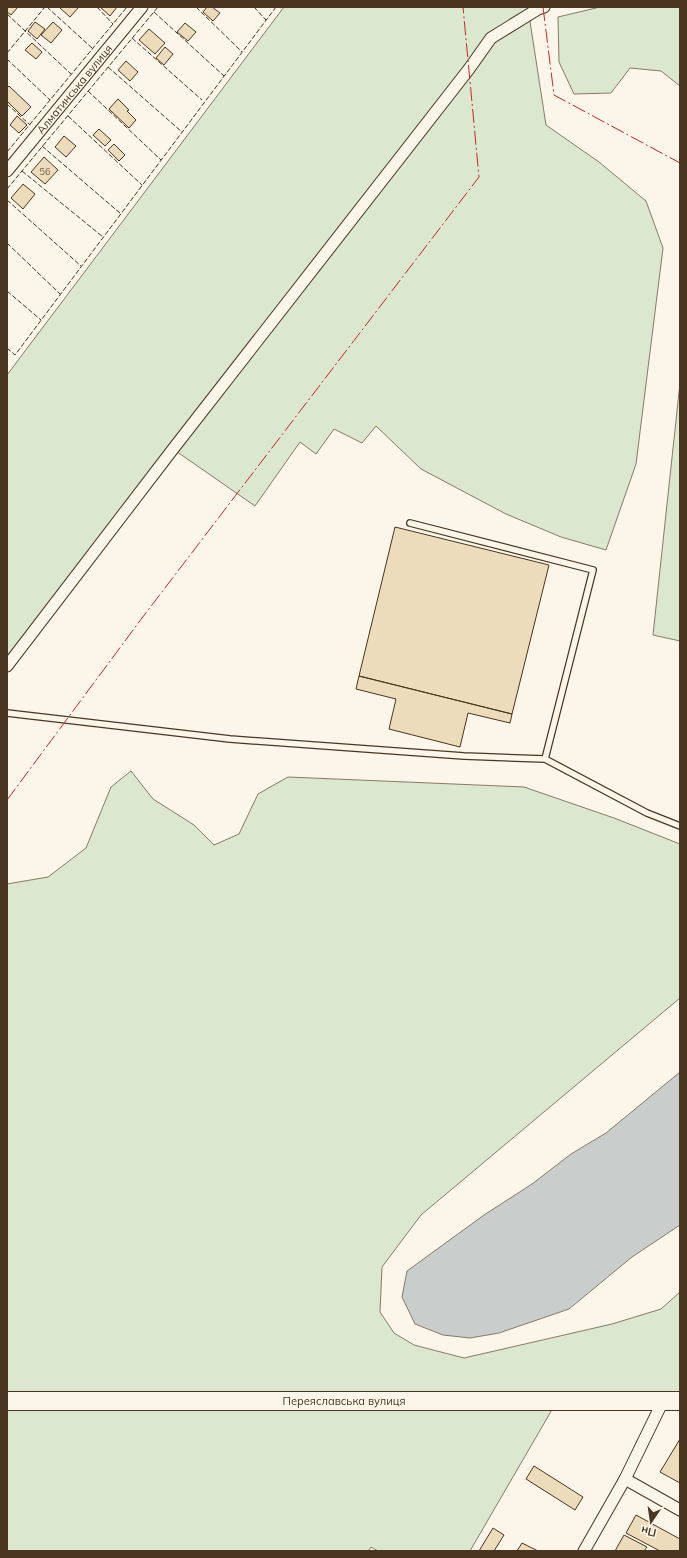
<svg xmlns="http://www.w3.org/2000/svg" width="687" height="1558" font-family="Mulish,sans-serif">
<style>
.green{fill:#dce7d0;stroke:#887966}
.water{fill:#c9cecd;stroke:#887966}
.building{fill:#ecdcbc;stroke:#4a3520}
.lines{fill:none;stroke-linecap:round;stroke-linejoin:round}
.service-casing{stroke:#4a3520;stroke-width:8}
.minor-casing{stroke:#4a3520;stroke-width:13}
.primary-casing{stroke:#4a3520;stroke-width:20}
.service{stroke:#fbf6e9;stroke-width:5.5}
.minor{stroke:#fbf6e9;stroke-width:11}
.primary{stroke:#fbf6e9;stroke-width:18}
.fence{stroke:#4a3520;stroke-width:1;stroke-dasharray:5 2;stroke-linecap:butt}
.power{stroke:#c62828;stroke-width:1;stroke-dasharray:14 3 2 3;stroke-linecap:butt}
.labels{text-anchor:middle;dominant-baseline:central;stroke-width:3;stroke-linejoin:round;paint-order:stroke}
.number-label{font-size:9px;fill:#725f47}
.street-label{font-size:11px;fill:#4a3520;stroke:#fbf6e9}
</style>
<rect width="100%" height="100%" fill="#fbf6e9"/>
<!-- green -->
<path class="green" d="M 284,7 L 538,7 L 529,15 L 546,125 L 599,162 L 646,201 L 663,248 L 636,464 L 606,550 L 561,537 L 506,514 L 421,469 L 376,426 L 362,443 L 334,429 L 316,454 L 300,442 L 255,506 L 173,449 L 7,666 L 7,375 Z
M 600,7 L 680,7 L 680,86 L 661,71 L 630,68 L 611,93 L 574,94 L 559,62 L 558,17 Z
M 680,383 L 680,641 L 653,635 Z
M 131,771 L 153,799 L 194,825 L 214,845 L 239,834 L 258,794 L 288,777 L 524,787 L 614,818 L 680,844 L 680,998 L 421,1215 L 382,1267 L 380,1312 L 394,1333 L 414,1345 L 464,1358 L 612,1324 L 661,1309 L 680,1292 L 680,1401 L 557,1401 L 470,1551 L 378,1551 L 371,1547 L 368,1551 L 7,1551 L 7,884 L 48,877 L 86,848 L 111,787 Z"/>
<!-- water -->
<path class="water" d="M 680,1072 L 680,1225 L 632,1257 L 569,1309 L 499,1333 L 470,1338 L 443,1335 L 415,1324 L 402,1297 L 407,1271 L 484,1215 L 532,1184 L 571,1154 L 606,1133 Z"/>
<!-- building -->
<path class="building" d="M 7,7 L 18,7 L 11,15 L 7,12 Z
M 61,7 L 79,7 L 70,17 L 60,8 Z
M 100,7 L 117,7 L 110,16 Z
M 207,7 L 212,7 L 220,13 L 213,21 L 203,12 Z
M 35,22 L 45,29 L 37,39 L 28,31 Z
M 53,22 L 62,30 L 51,43 L 41,35 Z
M 185,23 L 196,32 L 188,41 L 177,32 Z
M 149,29 L 165,43 L 155,54 L 139,40 Z
M 32,43 L 42,52 L 36,59 L 25,50 Z
M 165,47 L 173,54 L 164,65 L 156,58 Z
M 126,61 L 138,72 L 130,81 L 118,70 Z
M 9,86 L 31,107 L 22,116 L 7,101 L 7,88 Z
M 118,99 L 129,110 L 127,111 L 136,120 L 129,128 L 109,109 Z
M 17,116 L 27,125 L 19,133 L 10,125 Z
M 99,129 L 111,140 L 105,146 L 93,135 Z
M 64,136 L 76,146 L 66,157 L 55,147 Z
M 114,144 L 125,155 L 119,161 L 108,150 Z
M 44,157 L 58,170 L 45,184 L 31,172 Z
M 23,184 L 35,194 L 23,209 L 11,198 Z
M 395,527 L 549,565 L 512,714 L 359,676 Z
M 359,676 L 512,714 L 510,723 L 468,713 L 460,747 L 389,729 L 396,699 L 356,689 Z
M 680,1439 L 680,1483 L 660,1472 Z
M 534,1466 L 583,1497 L 575,1510 L 526,1479 Z
M 636,1515 L 680,1539 L 680,1551 L 660,1551 L 626,1533 Z
M 493,1528 L 504,1535 L 494,1551 L 479,1551 Z
M 624,1535 L 647,1547 L 644,1551 L 615,1551 Z
M 522,1543 L 538,1551 L 517,1551 Z"/>
<g class="lines">
<defs>
<path id="service" d="M 7,713 L 230,739 L 464,756 L 545,759 L 593,570 L 410,523
M 545,759 L 647,813 L 680,826"/>
<g id="minor">
<path id="s1" d="M 7,171 L 142,7"/>
<path d="M 7,666 L 173,449 L 469,69 L 491,38 L 538,9 L 544,7"/>
<path d="M 625,1479 L 680,1510"/>
<path d="M 584,1551 L 625,1479 L 663,1401"/>
</g>
<g id="primary">
<path id="s2" d="M 7,1401 L 680,1401"/>
</g>
</defs>
<!-- service casing -->
<use href="#service" class="service-casing"/>
<!-- minor casing -->
<use href="#minor" class="minor-casing"/>
<!-- primary casing -->
<use href="#primary" class="primary-casing"/>
<!-- service -->
<use href="#service" class="service"/>
<!-- minor -->
<use href="#minor" class="minor"/>
<!-- primary -->
<use href="#primary" class="primary"/>
<!-- fence -->
<path class="fence" d="M 47,7 L 92,48
M 97,7 L 113,24
M 196,7 L 242,52
M 254,7 L 266,20
M 154,12 L 224,76
M 7,14 L 71,74
M 132,38 L 202,100
M 7,53 L 45,7
M 7,59 L 50,100
M 108,67 L 182,132
M 88,91 L 161,160
M 7,104 L 30,125
M 68,116 L 142,185
M 42,146 L 121,214
M 7,152 L 127,7
M 22,171 L 103,237
M 7,189 L 158,7
M 7,200 L 81,266
M 7,243 L 60,294
M 7,291 L 41,320
M 7,348 L 15,355 L 276,7"/>
<!-- power -->
<path class="power" d="M 543,7 L 554,95 L 680,163
M 7,800 L 142,618 L 479,177 L 463,7"/>
</g>
<g class="labels">
<!-- number labels -->
<g class="number-label">
<text x="45" y="171">56</text>
</g>
<!-- street labels -->
<g class="street-label">
<text stroke="none"><textPath href="#s1" startOffset="106">Алматинська вулиця</textPath></text>
<text stroke="none"><textPath href="#s2" startOffset="337">Переяславська вулиця</textPath></text>
</g>
</g>
<!-- border -->
<rect width="687" height="1558" fill="none" stroke="#4a3520" stroke-width="16"/>
<!-- north arrow -->
<g transform="translate(651 1522) rotate(193)" stroke="#fbf6e9" stroke-width="3" paint-order="stroke">
<path d="M0-3L7 15L0 10L-7 15Z" fill="#4a3520"/>
<text y="-6" font-size="11" font-weight="bold" text-anchor="middle" fill="#4a3520">Пн</text>
</g>
</svg>
